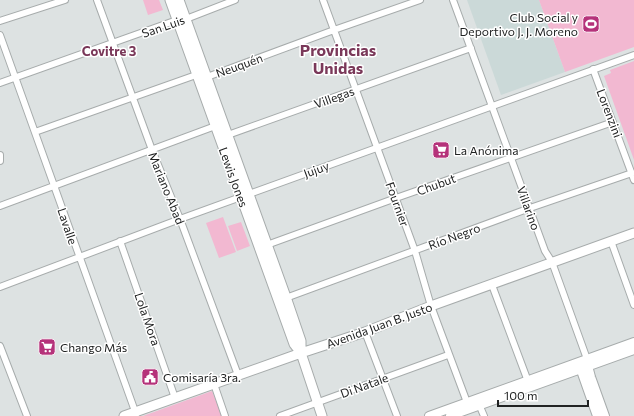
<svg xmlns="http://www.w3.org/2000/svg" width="634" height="416" font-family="Commissioner,sans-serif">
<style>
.built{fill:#cbd9d8}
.green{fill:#f2b8d1}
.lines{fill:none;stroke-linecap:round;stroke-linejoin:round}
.minor-casing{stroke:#a7acac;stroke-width:8}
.tertiary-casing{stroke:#a7acac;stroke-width:10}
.secondary-casing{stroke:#a7acac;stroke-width:11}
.minor{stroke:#fff;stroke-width:6}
.tertiary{stroke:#fff;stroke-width:8}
.secondary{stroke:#fff;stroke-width:9}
.labels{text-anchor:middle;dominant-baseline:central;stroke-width:3;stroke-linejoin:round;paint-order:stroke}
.poi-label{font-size:12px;fill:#212323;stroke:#fff;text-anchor:start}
.street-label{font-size:12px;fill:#212323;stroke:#fff}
.neighbourhood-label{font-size:13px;font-weight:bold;fill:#7a3859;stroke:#fff}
.district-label{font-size:16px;font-weight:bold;fill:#7a3859;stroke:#fff}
</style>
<rect width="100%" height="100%" fill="#dde2e2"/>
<!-- built -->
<path class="built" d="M 467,0 L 539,0 L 565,72 L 501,95 Z"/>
<!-- green -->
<path class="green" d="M 143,0 L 159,0 L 163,10 L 148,15 Z
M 539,0 L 634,0 L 634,47 L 565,72 Z
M 634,61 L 634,160 L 604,76 L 611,73 L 610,70 Z
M 223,217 L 236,252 L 219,258 L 206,223 Z
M 241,222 L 250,246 L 237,251 L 228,226 Z
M 212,391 L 222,416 L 143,416 Z"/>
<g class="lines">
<defs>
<path id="minor" d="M 97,0 L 152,150 L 180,219 L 238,375
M 323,0 L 415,251 L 431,306 L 468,405
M 453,0 L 545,251 L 552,262 L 587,359
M 0,21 L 65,0
M 0,35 L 136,414
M 593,69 L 634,180
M 0,83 L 177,20 L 186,19 L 235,0
M 35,132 L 196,75 L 207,77 L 334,30 L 420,0
M 225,136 L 471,48
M 0,155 L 0,161
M 0,206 L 218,125
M 120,241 L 175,398
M 611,241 L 634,305
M 264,246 L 396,198 L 613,122
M 492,285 L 529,384
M 0,287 L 180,219 L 634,55
M 283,299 L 530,208 L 632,173
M 365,332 L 397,416
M 0,346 L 27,416
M 214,384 L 225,416
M 478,402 L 484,416
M 280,416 L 448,355"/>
<path id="tertiary" d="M 587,362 L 591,377 L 605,416
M 579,365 L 597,416
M 429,416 L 634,342
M 450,416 L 634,350"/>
<path id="secondary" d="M 170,0 L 294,344 L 301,353
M 179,0 L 286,297 L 301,341 L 301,353 L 322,416
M 124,416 L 301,353 L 365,332 L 431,306 L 634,233"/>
</defs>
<!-- minor casing -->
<use href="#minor" class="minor-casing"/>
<!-- tertiary casing -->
<use href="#tertiary" class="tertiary-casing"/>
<!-- secondary casing -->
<use href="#secondary" class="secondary-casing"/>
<!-- minor -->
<use href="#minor" class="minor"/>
<!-- tertiary -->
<use href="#tertiary" class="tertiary"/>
<!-- secondary -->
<use href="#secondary" class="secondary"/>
</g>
<!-- icons -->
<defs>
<symbol id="stadium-square" viewBox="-11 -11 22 22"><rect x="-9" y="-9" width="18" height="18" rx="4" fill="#b5327a" stroke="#fff"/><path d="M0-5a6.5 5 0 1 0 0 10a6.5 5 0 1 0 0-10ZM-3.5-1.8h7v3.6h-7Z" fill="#fff"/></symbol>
<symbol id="supermarket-square" viewBox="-11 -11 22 22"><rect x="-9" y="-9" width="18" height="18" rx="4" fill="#b5327a" stroke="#fff"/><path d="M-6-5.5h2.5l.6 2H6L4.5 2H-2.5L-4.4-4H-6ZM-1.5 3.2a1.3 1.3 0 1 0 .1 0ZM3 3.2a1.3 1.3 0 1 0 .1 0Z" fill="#fff"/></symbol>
<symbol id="civic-square" viewBox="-11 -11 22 22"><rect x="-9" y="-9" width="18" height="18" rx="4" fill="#b5327a" stroke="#fff"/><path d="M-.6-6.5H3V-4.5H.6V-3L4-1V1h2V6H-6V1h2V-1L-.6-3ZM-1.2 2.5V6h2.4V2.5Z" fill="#fff"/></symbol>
</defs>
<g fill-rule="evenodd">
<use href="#stadium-square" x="581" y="14" width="20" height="20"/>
<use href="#supermarket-square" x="431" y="140" width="20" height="20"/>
<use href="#supermarket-square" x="37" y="337" width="20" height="20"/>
<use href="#civic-square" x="140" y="367" width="20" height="20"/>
</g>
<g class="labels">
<!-- poi labels -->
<g class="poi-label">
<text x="578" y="17" text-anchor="end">Club Social y<tspan x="578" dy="14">Deportivo J. J. Moreno</tspan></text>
<text x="454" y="150">La Anónima</text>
<text x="60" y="347">Chango Más</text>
<text x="163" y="377">Comisaría 3ra.</text>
</g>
<!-- street labels -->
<g class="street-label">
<text transform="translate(163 26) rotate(-19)">San Luis</text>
<text transform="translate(239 65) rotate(-20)">Neuquén</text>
<text transform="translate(334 97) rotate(-20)">Villegas</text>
<text transform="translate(610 113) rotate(69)">Lorenzini</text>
<text transform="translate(316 169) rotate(-20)">Jujuy</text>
<text transform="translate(234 177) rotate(70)">Lewis Jones</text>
<text transform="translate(436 184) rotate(-20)">Chubut</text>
<text transform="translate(167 188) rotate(68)">Mariano Abad</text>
<text transform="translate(398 204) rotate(70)">Fournier</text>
<text transform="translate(529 208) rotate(70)">Villarino</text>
<text transform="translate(68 226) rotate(71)">Lavalle</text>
<text transform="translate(454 236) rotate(-20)">Río Negro</text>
<text transform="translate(148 319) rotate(71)">Lola Mora</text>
<text transform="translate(379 325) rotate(-20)">Avenida Juan B. Justo</text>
<text transform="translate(364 385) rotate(-20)">Di Natale</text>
</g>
<!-- neighbourhood labels -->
<g class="neighbourhood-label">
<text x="109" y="51">Covitre 3</text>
</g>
<!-- district labels -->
<g class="district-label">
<text x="338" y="49">Provincias<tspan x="338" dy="18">Unidas</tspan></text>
</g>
</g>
<!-- scale -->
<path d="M498 400v6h90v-6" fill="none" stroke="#212323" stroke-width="2"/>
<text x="504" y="400" font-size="12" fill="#212323" stroke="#ffffff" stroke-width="3" paint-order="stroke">100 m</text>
</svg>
